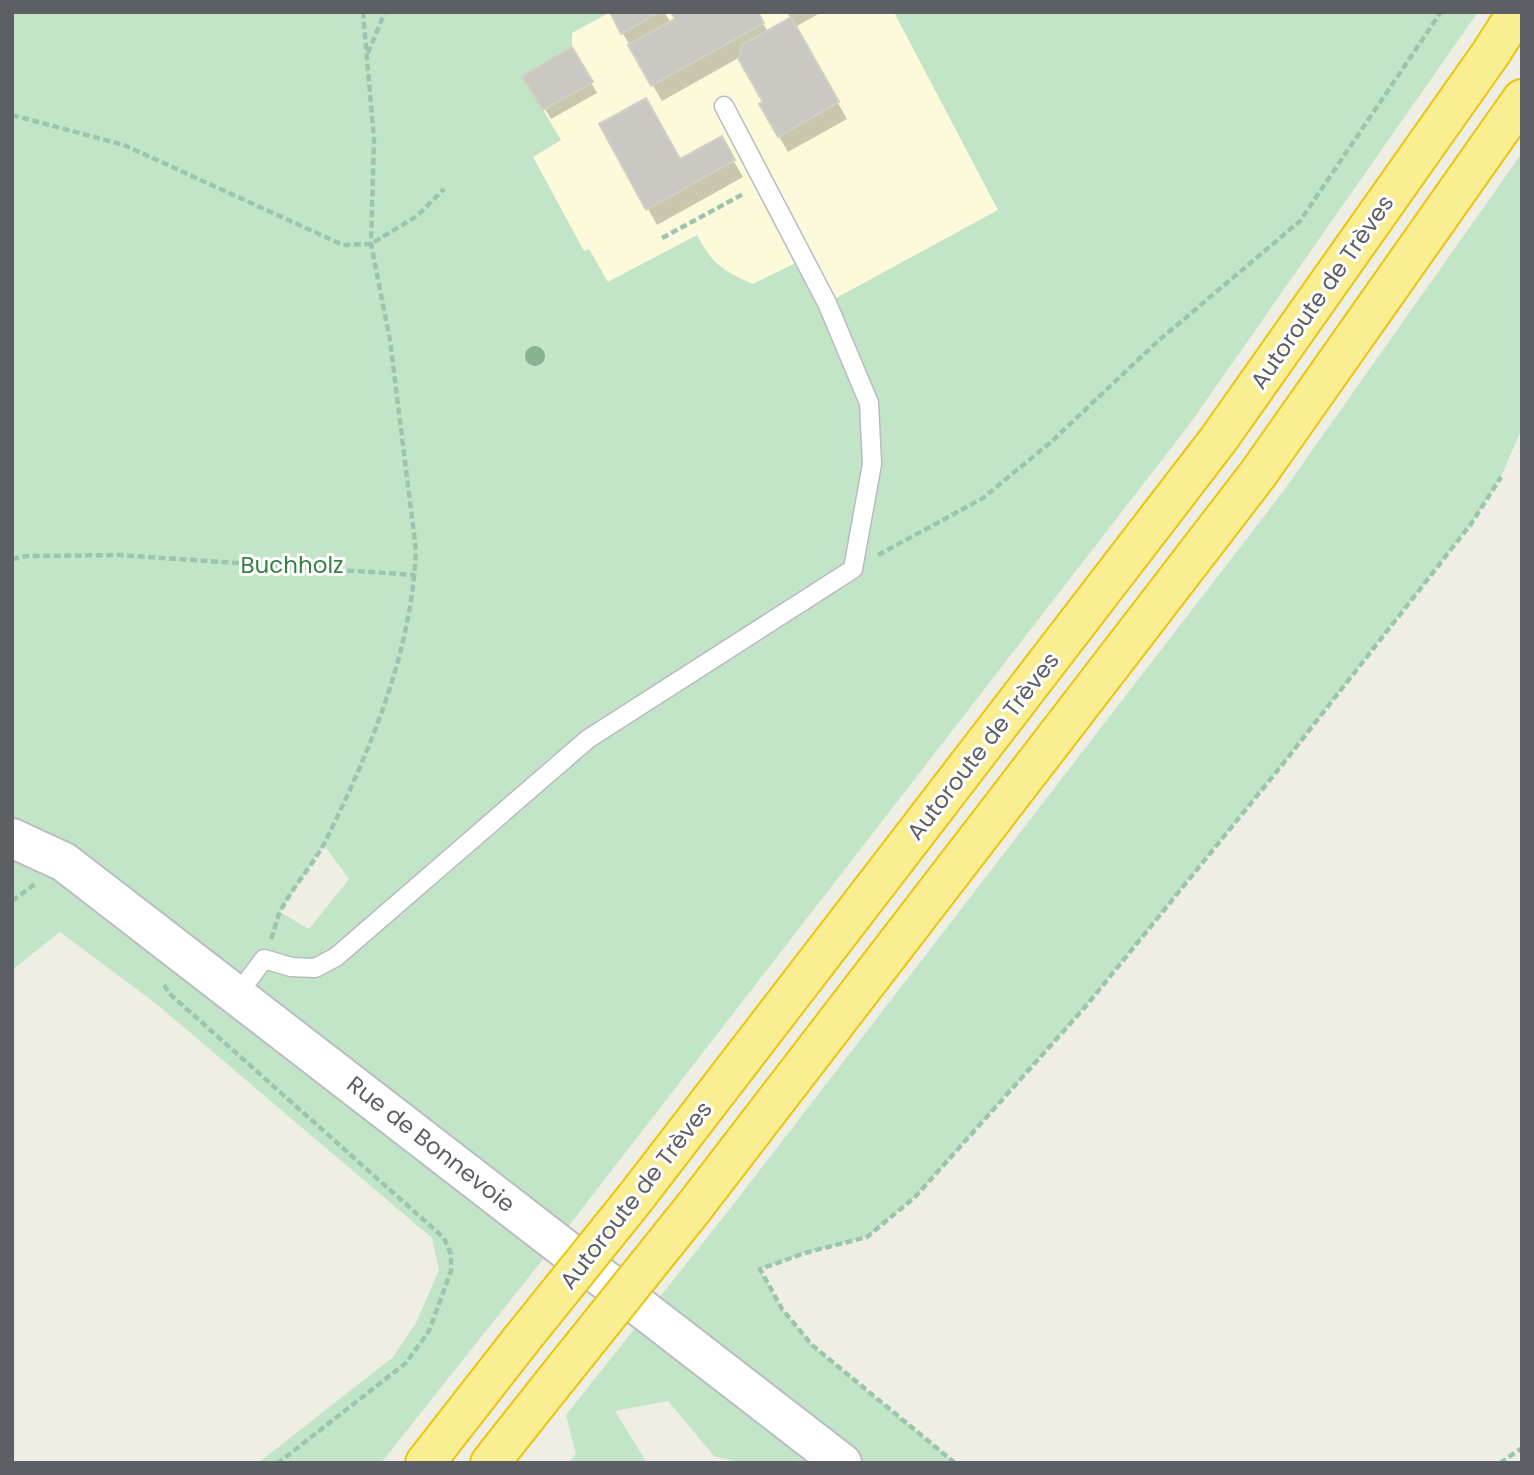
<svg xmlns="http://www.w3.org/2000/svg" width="1534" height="1475" font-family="Poppins,sans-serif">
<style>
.commercial{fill:#fcfadb}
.green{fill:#c2e5c7;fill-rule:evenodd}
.shadow{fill:#0003}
.building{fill:#cac8c2;stroke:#d3d0c3;stroke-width:2}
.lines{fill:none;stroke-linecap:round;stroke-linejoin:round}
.service-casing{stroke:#b9bbc0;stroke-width:21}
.secondary-casing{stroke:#babcc2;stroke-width:42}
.motorway-casing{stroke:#eac509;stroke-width:42}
.path{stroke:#9cc5ae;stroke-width:4.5;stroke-dasharray:7 3.5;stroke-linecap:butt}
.service{stroke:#fff;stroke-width:18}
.secondary{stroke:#fff;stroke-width:38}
.motorway{stroke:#f9ee91;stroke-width:38}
.motorway-bridge-casing{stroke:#eac509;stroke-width:42;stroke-linecap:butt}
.motorway-bridge{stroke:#f9ee91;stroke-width:38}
.tree{fill:#89b28e}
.labels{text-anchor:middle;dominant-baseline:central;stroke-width:6;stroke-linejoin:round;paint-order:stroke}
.street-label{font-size:23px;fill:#5c5f64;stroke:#fff}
.park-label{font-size:23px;fill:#378046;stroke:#fff}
</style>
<rect width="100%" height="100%" fill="#eeeee5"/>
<!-- commercial -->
<path class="commercial" d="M 610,12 L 894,12 L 998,210 L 827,303 L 804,259 L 753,284 L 727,273 L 709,258 L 697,235 L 607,282 L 589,250 L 584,252 L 533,157 L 522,76 L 572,47 L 572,33 Z"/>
<!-- green -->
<path class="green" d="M 12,12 L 610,12 L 572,33 L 572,47 L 523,76 L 561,140 L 533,157 L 584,251 L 589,249 L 608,282 L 697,235 C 712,264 723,271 753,284 L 804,259 L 827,303 L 998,210 L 894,12 L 1478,12 L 1189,425 L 536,1268 L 381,1463 L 258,1463 L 393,1357 L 416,1323 L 439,1270 L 432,1238 L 154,1002 L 60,932 L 12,970 ZM 324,845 L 349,879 L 309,929 L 280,912 Z
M 1522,153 L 1522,428 L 1501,477 L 1471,524 L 1282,765 L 1086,1006 L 915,1197 L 867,1237 L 805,1253 L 760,1269 L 782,1309 L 812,1345 L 955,1463 L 741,1463 L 714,1456 L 668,1401 L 615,1411 L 647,1463 L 568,1463 L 576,1454 L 566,1415 L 729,1210 L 1282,493 Z"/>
<!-- shadow -->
<path class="shadow" d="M 613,12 L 664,12 L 671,23 L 756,12 L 768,32 L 791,19 L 787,12 L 822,12 L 795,27 L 847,119 L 788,152 L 761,105 L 765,103 L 742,56 L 662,101 L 611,13 Z
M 572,49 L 597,93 L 551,119 L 525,76 Z
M 601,125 L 680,161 L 721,139 L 743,177 L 657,225 Z"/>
<!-- building -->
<path class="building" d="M 610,12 L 659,12 L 621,34 Z
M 671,12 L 758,12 L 764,23 L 651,86 L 628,45 L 675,19 Z
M 791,17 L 839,102 L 778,137 L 759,104 L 763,102 L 739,60 L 742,45 Z
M 572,47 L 593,82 L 543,110 L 522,76 Z
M 646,98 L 680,159 L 722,136 L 735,160 L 646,210 L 599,124 Z"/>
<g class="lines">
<defs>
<path id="service" d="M 237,995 L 264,959 L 291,967 L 315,968 L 336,957 L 588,739 L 853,569 L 872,464 L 869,403 L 827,303 L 724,106"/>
<path id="secondary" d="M 12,838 L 64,862 L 842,1463"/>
<path id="motorway" d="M 636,1197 L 1218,440 L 1491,53 L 1517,12
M 695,1206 L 1258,474 L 1522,99
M 425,1463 L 521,1340
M 490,1463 L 550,1387"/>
</defs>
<!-- service casing -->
<use href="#service" class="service-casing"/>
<!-- secondary casing -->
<use href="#secondary" class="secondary-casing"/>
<!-- motorway casing -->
<use href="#motorway" class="motorway-casing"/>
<!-- path -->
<path class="path" d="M 368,53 L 385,12
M 12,115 L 124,145 L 343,245 L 371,244 L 417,216 L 444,189
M 662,238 L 745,193
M 878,555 L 983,498 L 1051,442 L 1158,341 L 1300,221 L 1441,12
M 12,559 L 28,556 L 119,555 L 415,575
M 12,901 L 35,884
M 271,939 C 274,931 276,922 279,914 C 291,888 312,867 325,842 C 370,751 412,652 416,550 L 390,340 L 371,244 L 374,140 L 363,12
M 164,985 L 171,995 L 444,1238 L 451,1254 L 451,1271 L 429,1331 L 406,1363 L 278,1463
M 955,1463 L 812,1345 L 782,1309 L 760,1269 L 805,1253 L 867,1237 L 915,1197 L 1086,1006 L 1282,765 L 1471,524 L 1501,477
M 1500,1463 L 1522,1448"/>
<!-- service -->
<use href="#service" class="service"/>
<!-- secondary -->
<use href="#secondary" class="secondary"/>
<!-- motorway -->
<use href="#motorway" class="motorway"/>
<defs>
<path id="motorway-bridge" d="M 521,1340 L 636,1197
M 550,1387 L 695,1206"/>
</defs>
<!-- motorway-bridge casing -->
<use href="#motorway-bridge" class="motorway-bridge-casing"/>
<!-- motorway-bridge -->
<use href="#motorway-bridge" class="motorway-bridge"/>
</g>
<!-- trees -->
<circle class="tree" cx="535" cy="356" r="10"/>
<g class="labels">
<!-- street labels -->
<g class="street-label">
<text transform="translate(1322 292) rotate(-55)">Autoroute de Trèves</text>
<text transform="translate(983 746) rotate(-52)">Autoroute de Trèves</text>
<text transform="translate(431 1144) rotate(38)">Rue de Bonnevoie</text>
<text transform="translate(636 1195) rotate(-52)">Autoroute de Trèves</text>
</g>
<!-- park labels -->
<g class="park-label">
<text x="292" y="565">Buchholz</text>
</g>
</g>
<!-- border -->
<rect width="1534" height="1475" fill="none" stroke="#5c5f64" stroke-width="28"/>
</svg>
